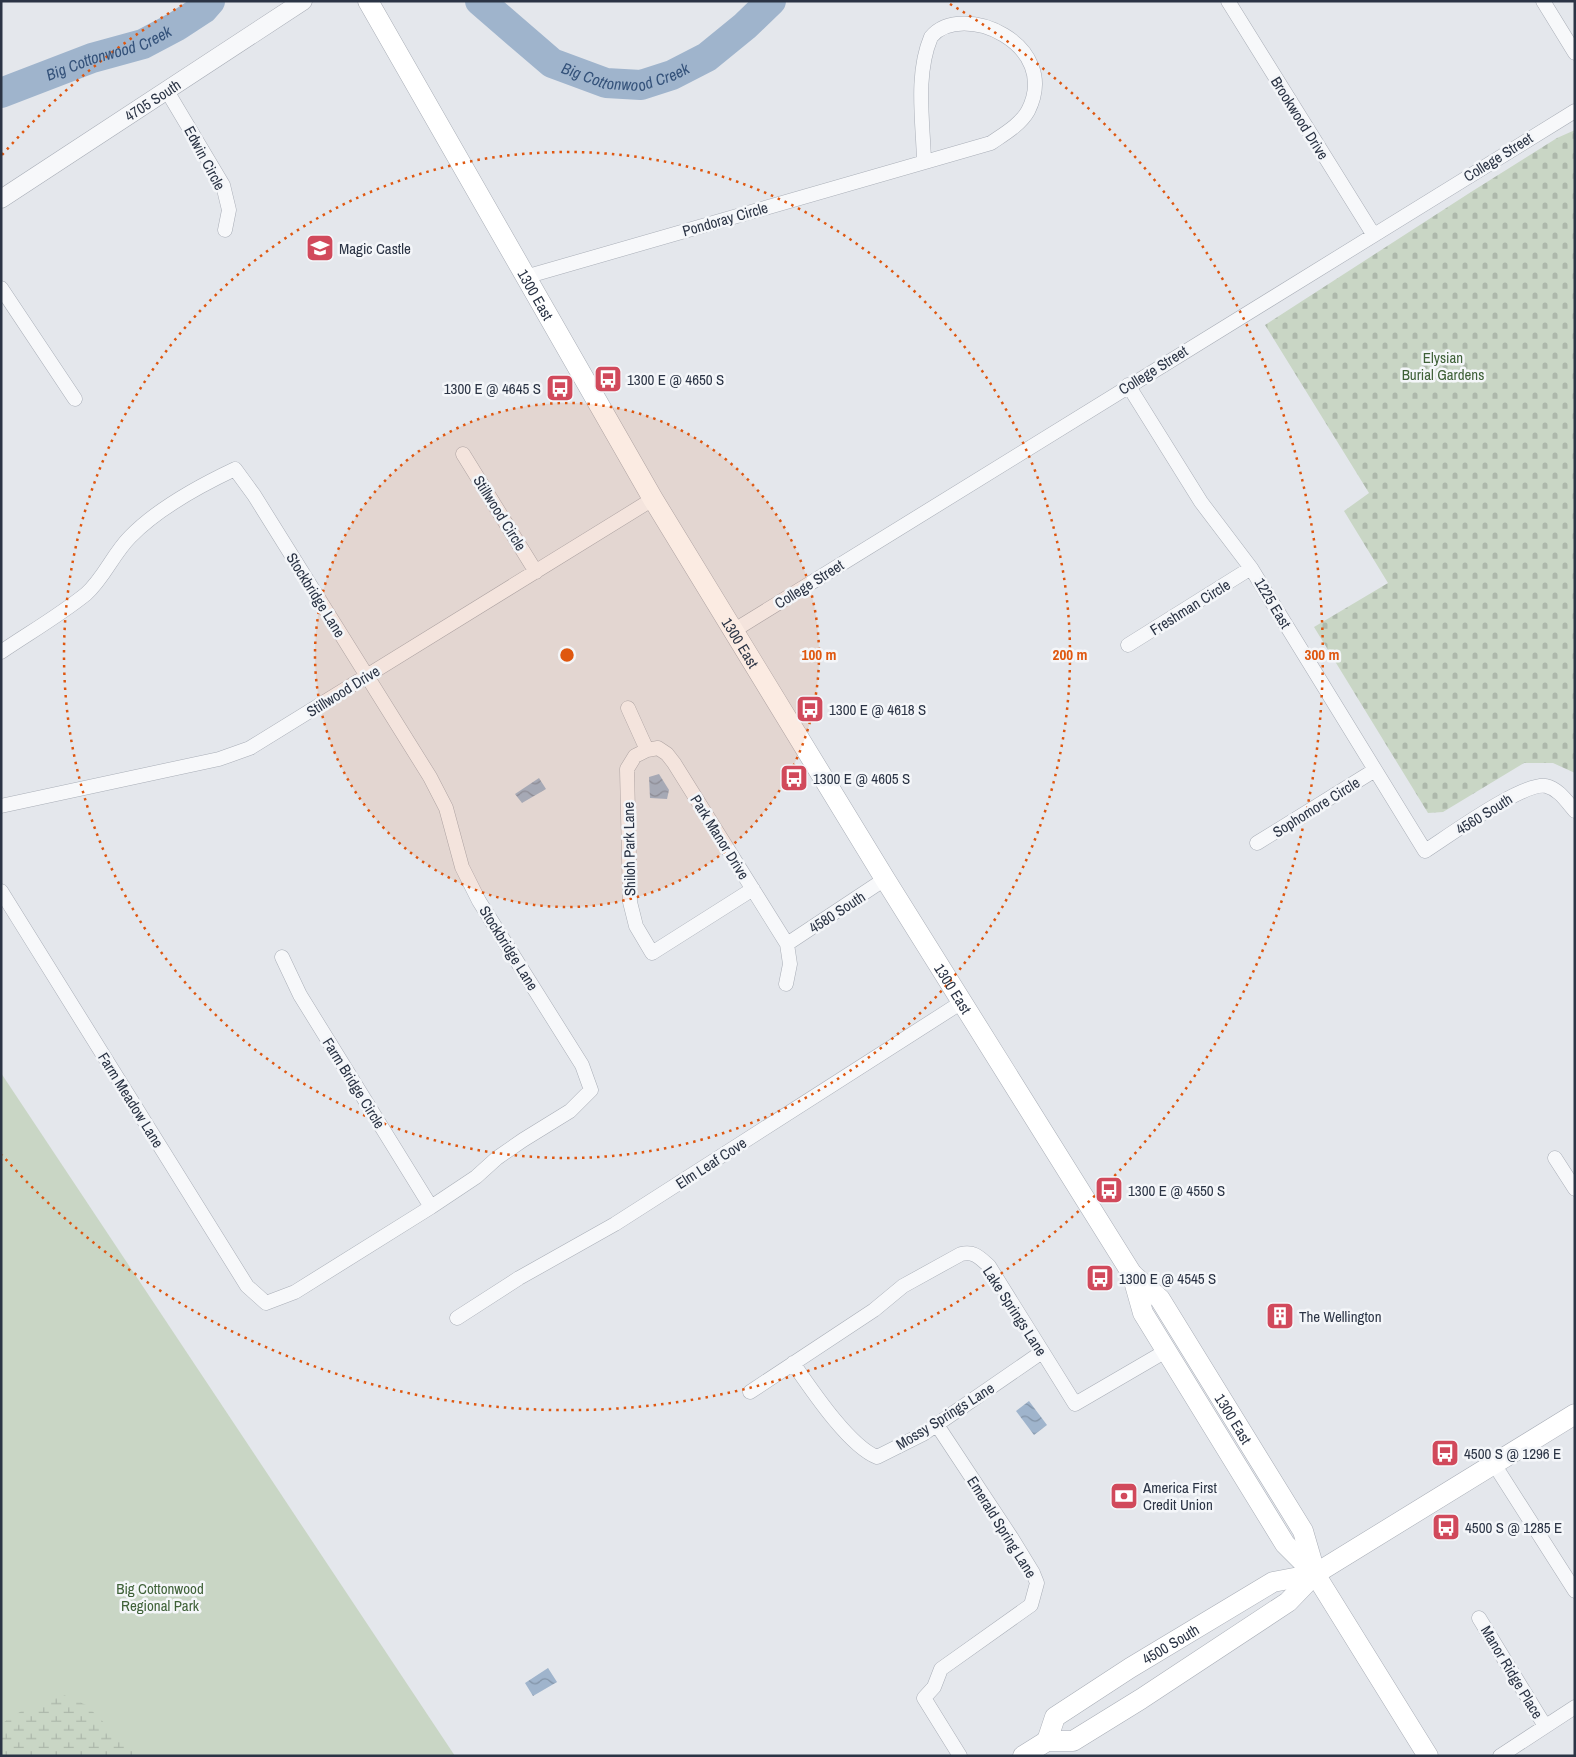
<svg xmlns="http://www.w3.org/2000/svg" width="1576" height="1757" font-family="'Archivo Narrow',sans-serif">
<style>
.green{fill:#c9d6c5}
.wetland{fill:url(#wetland-marsh)}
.cemetery{fill:url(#cemetery-stones)}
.water{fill:url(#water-waves)}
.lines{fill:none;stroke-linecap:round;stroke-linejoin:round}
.river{stroke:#9fb4cc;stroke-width:30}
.minor-casing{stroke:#a9aeb7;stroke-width:15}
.tertiary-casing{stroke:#a9aeb7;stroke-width:19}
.secondary-casing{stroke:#a9aeb7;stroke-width:21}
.minor{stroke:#f7f8fa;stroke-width:14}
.tertiary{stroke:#f7f8fa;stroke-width:18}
.secondary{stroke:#fff;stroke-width:20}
.ring{fill:none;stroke:#df570f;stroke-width:2.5;stroke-dasharray:2.5 5}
.labels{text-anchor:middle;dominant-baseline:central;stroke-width:5;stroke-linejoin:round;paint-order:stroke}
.street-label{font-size:15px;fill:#2b3445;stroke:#f4f6f9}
.poi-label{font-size:15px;fill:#2b3445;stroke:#f4f6f9;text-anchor:start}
.park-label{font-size:15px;fill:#3f6138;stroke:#f4f6f9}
.water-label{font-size:16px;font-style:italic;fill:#34527a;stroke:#f4f6f9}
.centre{fill:#df570f;stroke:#f4f6f9;stroke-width:2.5}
.ring-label{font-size:15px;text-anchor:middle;font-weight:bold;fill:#df570f;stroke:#f4f6f9;stroke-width:5;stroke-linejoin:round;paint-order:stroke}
</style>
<defs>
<pattern id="wetland-marsh" width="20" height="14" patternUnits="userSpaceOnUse" patternTransform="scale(1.25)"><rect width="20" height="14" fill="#c9d6c5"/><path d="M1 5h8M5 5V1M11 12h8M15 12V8" fill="none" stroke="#adb8ab"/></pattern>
<pattern id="cemetery-stones" width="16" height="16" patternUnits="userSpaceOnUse" patternTransform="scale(1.25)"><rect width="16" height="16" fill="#c9d6c5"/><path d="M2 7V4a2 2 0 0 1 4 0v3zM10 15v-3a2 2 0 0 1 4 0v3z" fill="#adb8ab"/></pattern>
<pattern id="water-waves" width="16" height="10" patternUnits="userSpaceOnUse" patternTransform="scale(1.25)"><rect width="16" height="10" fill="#9fb4cc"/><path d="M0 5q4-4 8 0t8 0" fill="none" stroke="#8293a7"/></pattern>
</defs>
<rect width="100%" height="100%" fill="#e4e7ec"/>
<!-- green -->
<path class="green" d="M 1,1073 L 455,1756 L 1,1756 Z"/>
<!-- wetland -->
<path class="wetland" d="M 64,1695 L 86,1705 L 135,1753 L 144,1756 L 1,1756 L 1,1724 L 23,1710 Z"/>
<!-- cemetery -->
<path class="cemetery" d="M 1575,130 L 1575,773 L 1553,763 L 1524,763 L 1443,812 L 1428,813 L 1314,627 L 1388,583 L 1344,511 L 1369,493 L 1265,325 L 1471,192 L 1557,138 Z"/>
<!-- water -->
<path class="water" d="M 659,774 L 669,790 L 667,799 L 650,798 L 649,777 Z
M 539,778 L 546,789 L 522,803 L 515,794 Z
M 1029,1401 L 1047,1425 L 1034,1435 L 1016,1411 Z
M 548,1668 L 557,1682 L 533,1696 L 525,1683 Z"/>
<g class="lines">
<!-- river -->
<g class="river">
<path id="s1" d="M 480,1 L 552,63 L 606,83 L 641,85 L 672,75 L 707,57 L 745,26 L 771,1"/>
<path id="s2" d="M 1,93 L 92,58 L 143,44 L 177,26 L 203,9 L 210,1"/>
</g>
<defs>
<path id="minor" d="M 1228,1 L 1373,234
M 1543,1 L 1575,53
M 167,91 L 223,185 L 229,210 L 225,230
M 525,277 L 991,143 C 1004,134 1020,125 1028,111 C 1062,44 962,0 931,37 C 915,75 923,121 924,161
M 1,288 L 75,399
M 1128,385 L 1201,502 L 1251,568 L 1425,851 C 1447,837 1524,781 1546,786 C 1559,789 1567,802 1575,811
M 463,454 L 536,572
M 733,631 L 1575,111
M 1128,645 L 1251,568
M 1,652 C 29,633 60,615 86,594 C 104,578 113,554 130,537 C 158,508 199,486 235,469 L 254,495 L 430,777 L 446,808 L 462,867 L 479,901 L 582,1065 L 591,1090 L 570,1111 L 523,1140 L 497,1158 L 476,1177 L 431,1207 L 295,1292 L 266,1303 L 247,1286 L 1,891
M 628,708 L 647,750 L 658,748 L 667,754 L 674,763 L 787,944 L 790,964 L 786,984
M 647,750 L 635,756 L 627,769 L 630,902 L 636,926 L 652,953 L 753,889
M 1,806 L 219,759 L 250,748 L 653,499
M 1257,843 L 1375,770
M 787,944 L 885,879
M 282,957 L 300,995 L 431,1207
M 1555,1158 L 1575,1189
M 457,1318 L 519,1278 L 615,1224 L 962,1002
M 793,1363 C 811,1389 849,1446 877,1457 L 923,1434 L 1042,1352
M 750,1392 L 874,1310 L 903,1286 L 961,1254 C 974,1251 979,1257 989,1266 L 1075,1404 L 1166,1351
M 937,1425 L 1011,1537 L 1033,1573 L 1037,1583 L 1031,1605 L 941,1669 L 934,1687 L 924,1698 L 960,1756
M 1494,1464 L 1575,1591
M 1479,1618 L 1545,1726
M 1500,1756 L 1575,1707"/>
<g id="tertiary">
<path id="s3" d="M 1,199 L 303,1"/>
</g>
<g id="secondary">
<path id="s4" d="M 368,1 L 653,499 L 885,879 L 1132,1274 L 1143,1313 L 1285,1544 L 1315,1574 L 1428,1756"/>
<path id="s5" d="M 1132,1274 L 1160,1299 L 1303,1531 L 1315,1572"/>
<path id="s6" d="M 1047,1741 L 1055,1717 L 1130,1668 L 1273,1582 L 1315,1574"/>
<path d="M 1023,1756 L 1047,1741 L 1073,1741 L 1141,1699 L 1288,1602 L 1315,1574 L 1575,1414"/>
</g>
</defs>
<!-- minor casing -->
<use href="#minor" class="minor-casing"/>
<!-- tertiary casing -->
<use href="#tertiary" class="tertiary-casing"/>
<!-- secondary casing -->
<use href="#secondary" class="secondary-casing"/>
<!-- minor -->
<use href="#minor" class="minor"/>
<!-- tertiary -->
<use href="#tertiary" class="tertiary"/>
<!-- secondary -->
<use href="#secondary" class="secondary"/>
</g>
<!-- distance rings -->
<circle cx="567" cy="655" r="252" fill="#df570f" fill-opacity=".12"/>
<g class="ring">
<circle cx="567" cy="655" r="252"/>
<circle cx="567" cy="655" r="503"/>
<path d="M2 155A755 755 0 0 1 184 4M950 4A755 755 0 1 1 2 1155"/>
</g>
<!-- icons -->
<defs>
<symbol id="school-square" viewBox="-11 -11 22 22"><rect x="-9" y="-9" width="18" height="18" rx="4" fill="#d1495b" stroke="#f4f6f9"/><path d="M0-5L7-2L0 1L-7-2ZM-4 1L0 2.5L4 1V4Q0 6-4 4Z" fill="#fff"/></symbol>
<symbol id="bus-square" viewBox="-11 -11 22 22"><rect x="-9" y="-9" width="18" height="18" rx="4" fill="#d1495b" stroke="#f4f6f9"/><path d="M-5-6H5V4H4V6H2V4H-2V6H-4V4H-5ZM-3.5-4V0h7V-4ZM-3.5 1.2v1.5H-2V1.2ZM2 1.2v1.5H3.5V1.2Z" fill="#fff"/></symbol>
<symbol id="building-square" viewBox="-11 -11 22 22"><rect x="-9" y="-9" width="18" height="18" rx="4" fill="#d1495b" stroke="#f4f6f9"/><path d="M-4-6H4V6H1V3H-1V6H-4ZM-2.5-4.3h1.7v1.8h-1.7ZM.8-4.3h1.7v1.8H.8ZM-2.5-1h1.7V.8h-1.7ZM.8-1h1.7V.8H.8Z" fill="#fff"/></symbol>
<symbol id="bank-square" viewBox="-11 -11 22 22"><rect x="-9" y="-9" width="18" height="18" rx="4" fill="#d1495b" stroke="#f4f6f9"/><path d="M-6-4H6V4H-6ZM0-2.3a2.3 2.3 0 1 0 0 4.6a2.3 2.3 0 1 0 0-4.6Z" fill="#fff"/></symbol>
</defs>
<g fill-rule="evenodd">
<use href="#school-square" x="304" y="232" width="32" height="32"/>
<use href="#bus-square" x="592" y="363" width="32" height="32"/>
<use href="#bus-square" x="544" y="372" width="32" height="32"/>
<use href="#bus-square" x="794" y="693" width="32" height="32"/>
<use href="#bus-square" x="778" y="762" width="32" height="32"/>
<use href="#bus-square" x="1093" y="1174" width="32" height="32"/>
<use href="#bus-square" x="1084" y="1262" width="32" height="32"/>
<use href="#building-square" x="1264" y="1300" width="32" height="32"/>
<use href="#bus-square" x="1429" y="1437" width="32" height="32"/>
<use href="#bank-square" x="1108" y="1480" width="32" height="32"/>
<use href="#bus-square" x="1430" y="1511" width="32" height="32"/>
</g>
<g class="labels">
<!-- street labels -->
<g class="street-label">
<text stroke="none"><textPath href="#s3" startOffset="181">4705 South</textPath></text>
<text transform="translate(1300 118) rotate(58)">Brookwood Drive</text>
<text transform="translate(1498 157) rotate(-32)">College Street</text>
<text transform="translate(205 158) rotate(62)">Edwin Circle</text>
<text transform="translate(725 219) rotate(-16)">Pondoray Circle</text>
<text stroke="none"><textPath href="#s4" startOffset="338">1300 East</textPath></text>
<text transform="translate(1153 370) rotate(-32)">College Street</text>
<text transform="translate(500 513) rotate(58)">Stillwood Circle</text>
<text transform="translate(809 584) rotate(-32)">College Street</text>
<text transform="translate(316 595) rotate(58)">Stockbridge Lane</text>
<text transform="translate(1273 603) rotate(59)">1225 East</text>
<text transform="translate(1190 607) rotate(-32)">Freshman Circle</text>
<text stroke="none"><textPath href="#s4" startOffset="742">1300 East</textPath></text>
<text transform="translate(343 691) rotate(-32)">Stillwood Drive</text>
<text transform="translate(1316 807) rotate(-32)">Sophomore Circle</text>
<text transform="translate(1484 814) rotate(-32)">4560 South</text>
<text transform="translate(720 837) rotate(58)">Park Manor Drive</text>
<text transform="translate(629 849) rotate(-91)">Shiloh Park Lane</text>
<text transform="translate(837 912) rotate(-33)">4580 South</text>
<text transform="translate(509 948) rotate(58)">Stockbridge Lane</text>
<text stroke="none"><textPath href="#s4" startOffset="1148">1300 East</textPath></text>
<text transform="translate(354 1083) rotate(58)">Farm Bridge Circle</text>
<text transform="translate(131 1100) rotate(58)">Farm Meadow Lane</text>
<text transform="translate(711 1163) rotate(-33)">Elm Leaf Cove</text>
<text transform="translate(1015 1311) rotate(57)">Lake Springs Lane</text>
<text transform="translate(945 1416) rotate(-32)">Mossy Springs Lane</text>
<text stroke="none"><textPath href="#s5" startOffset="178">1300 East</textPath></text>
<text transform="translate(1002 1527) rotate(58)">Emerald Spring Lane</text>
<text stroke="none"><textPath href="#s6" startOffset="162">4500 South</textPath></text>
<text transform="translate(1512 1672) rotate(59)">Manor Ridge Place</text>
</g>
<!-- poi labels -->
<g class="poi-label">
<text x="339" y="248">Magic Castle</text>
<text x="627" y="379">1300 E @ 4650 S</text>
<text x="541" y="388" text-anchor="end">1300 E @ 4645 S</text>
<text x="829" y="709">1300 E @ 4618 S</text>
<text x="813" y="778">1300 E @ 4605 S</text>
<text x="1128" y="1190">1300 E @ 4550 S</text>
<text x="1119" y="1278">1300 E @ 4545 S</text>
<text x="1299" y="1316">The Wellington</text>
<text x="1464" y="1453">4500 S @ 1296 E</text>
<text x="1143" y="1487">America First<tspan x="1143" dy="17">Credit Union</tspan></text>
<text x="1465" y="1527">4500 S @ 1285 E</text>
</g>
<!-- park labels -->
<g class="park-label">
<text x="1443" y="357">Elysian<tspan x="1443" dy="17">Burial Gardens</tspan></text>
<text x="160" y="1588">Big Cottonwood<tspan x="160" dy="17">Regional Park</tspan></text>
</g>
<!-- water labels -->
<g class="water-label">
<text stroke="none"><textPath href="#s2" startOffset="115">Big Cottonwood Creek</textPath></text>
<text stroke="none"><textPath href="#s1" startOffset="172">Big Cottonwood Creek</textPath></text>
</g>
</g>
<circle cx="567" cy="655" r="8" class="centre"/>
<g class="ring-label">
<text x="819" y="660">100 m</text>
<text x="1070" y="660">200 m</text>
<text x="1322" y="660">300 m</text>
</g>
<!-- border -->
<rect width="1576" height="1757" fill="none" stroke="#2b3445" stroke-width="5"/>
</svg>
